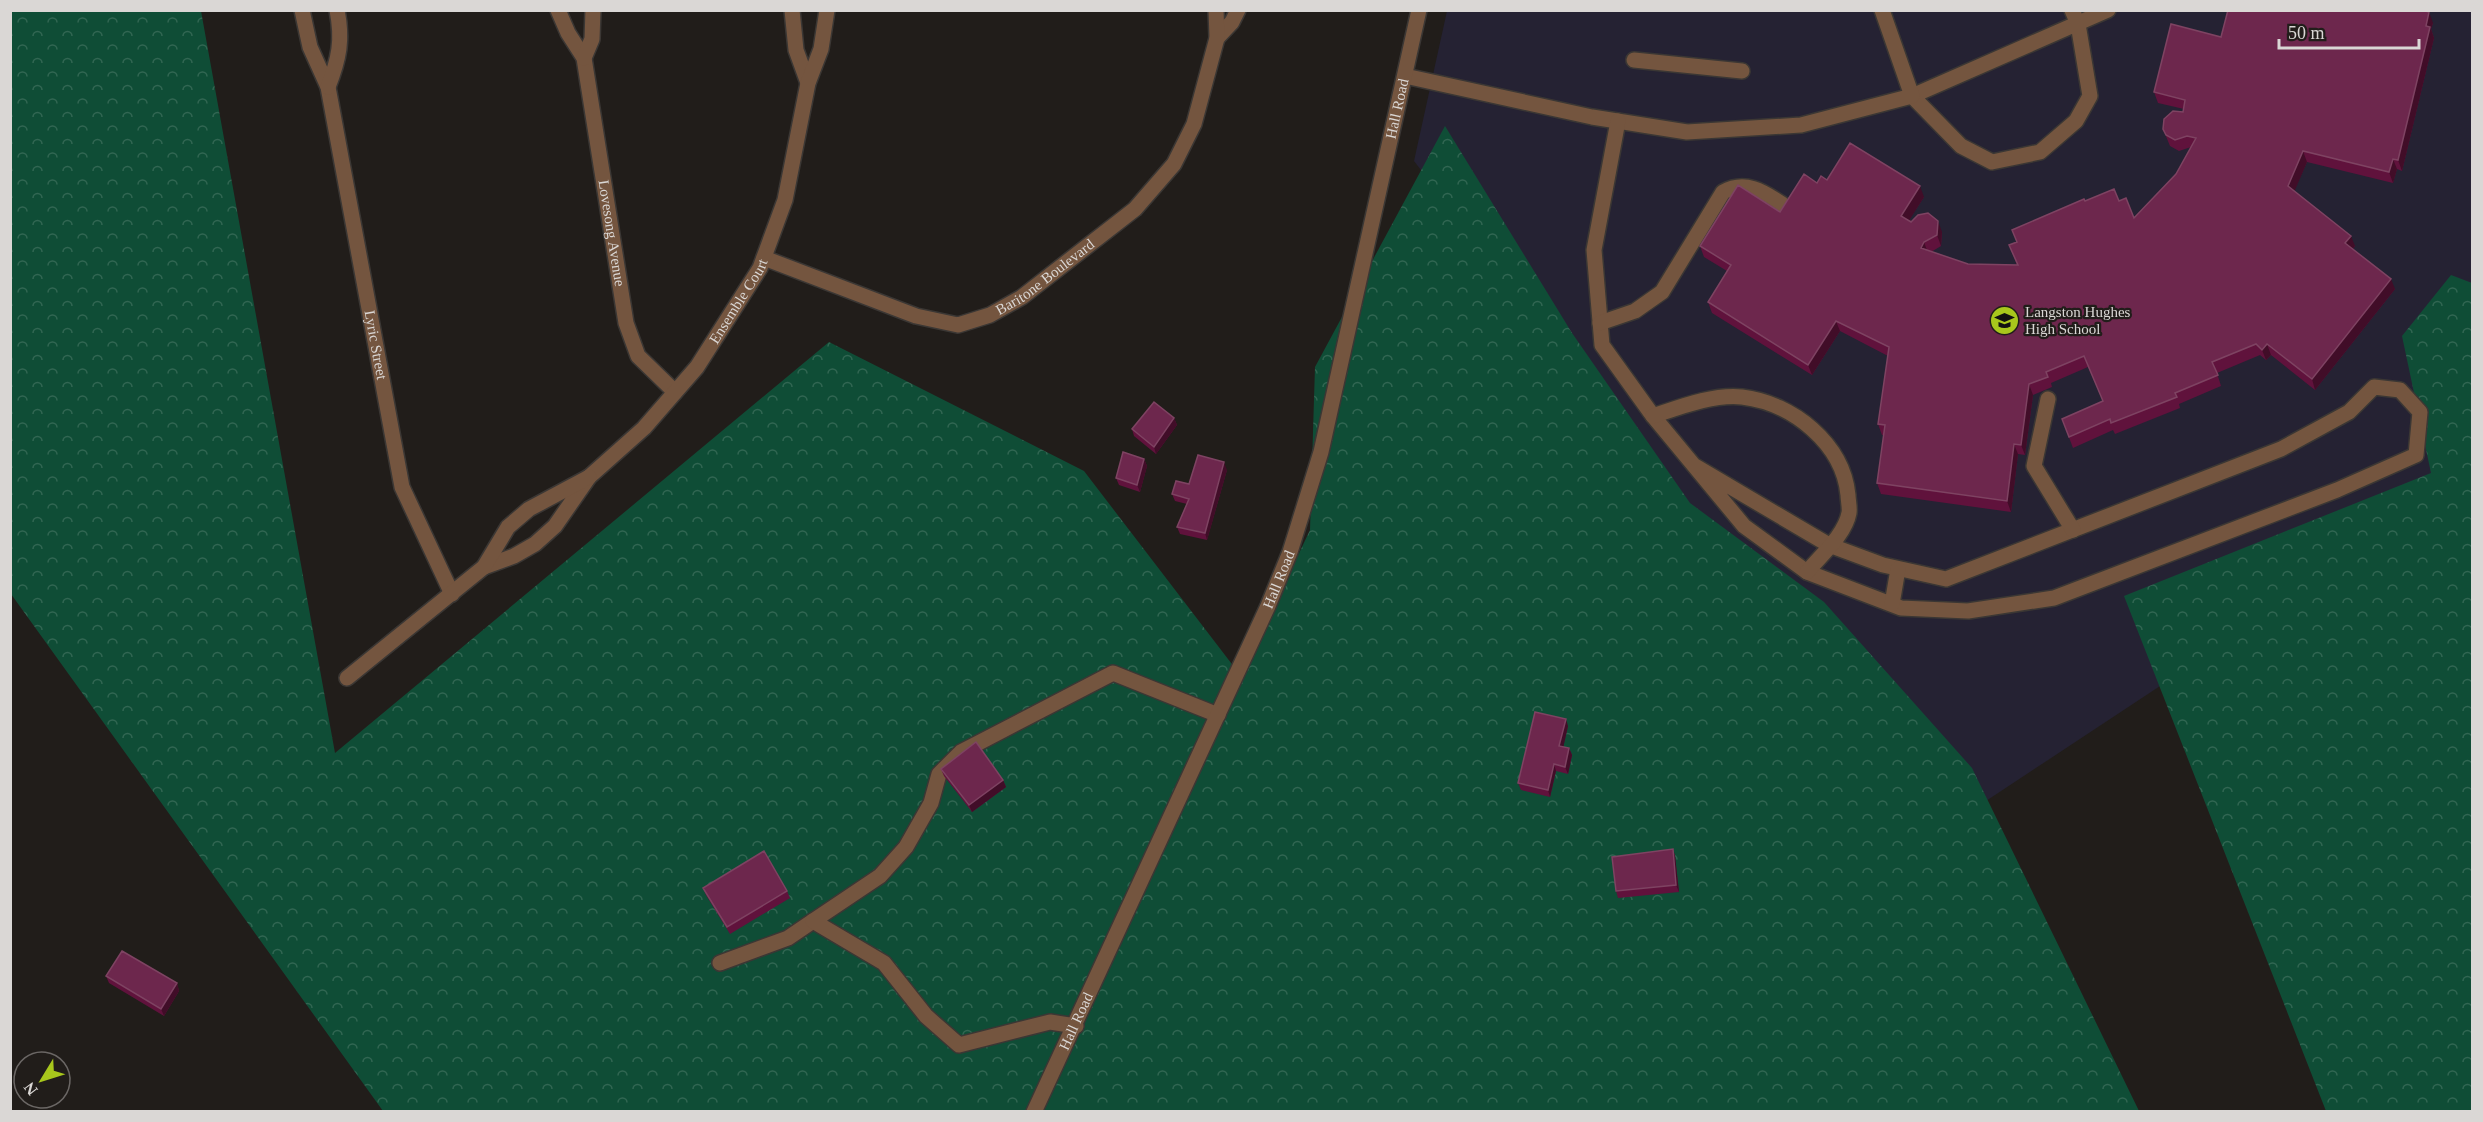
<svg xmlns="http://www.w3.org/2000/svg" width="2483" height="1122" font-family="Georgia,serif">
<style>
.education{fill:#252233}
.forest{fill:url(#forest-crowns)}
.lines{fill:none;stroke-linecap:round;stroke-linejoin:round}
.minor-casing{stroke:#3b3734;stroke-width:18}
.minor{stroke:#74553f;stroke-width:15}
.wall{fill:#60123c}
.shaded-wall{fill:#410d28}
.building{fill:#6d274d;stroke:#7e4362;stroke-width:1.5}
.labels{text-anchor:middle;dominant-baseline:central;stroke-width:4.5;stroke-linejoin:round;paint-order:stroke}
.street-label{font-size:15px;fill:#dad7d5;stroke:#211d1a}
.poi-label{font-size:15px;fill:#dad7d5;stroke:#211d1a;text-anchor:start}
</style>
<defs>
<pattern id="forest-crowns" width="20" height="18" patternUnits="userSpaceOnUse" patternTransform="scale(1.5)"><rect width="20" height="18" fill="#0f4d36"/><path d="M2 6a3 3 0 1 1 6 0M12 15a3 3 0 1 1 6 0" fill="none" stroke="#316652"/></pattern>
</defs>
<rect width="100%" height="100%" fill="#211d1a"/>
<!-- education -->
<path class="education" d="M 1447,11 L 2472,11 L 2472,480 L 1933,836 L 1414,161 Z"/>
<!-- forest -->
<path class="forest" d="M 10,11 L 201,11 L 335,753 L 829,342 L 1084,471 L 1241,676 L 1310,530 L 1315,367 L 1445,126 L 1572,333 L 1690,503 L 1824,602 L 1972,768 L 2139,1111 L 383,1111 L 11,594 Z
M 2451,275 L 2472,283 L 2472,1111 L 2326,1111 L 2124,596 L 2431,473 L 2402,336 Z"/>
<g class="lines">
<defs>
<g id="minor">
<path id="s1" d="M 302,10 L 310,47 L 328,87 L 402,487 L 452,594"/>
<path id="s2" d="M 558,10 L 568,33 L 584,58 L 626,323 L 638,356 L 675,392"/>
<path d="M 792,10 L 796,50 L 808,83"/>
<path d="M 2072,10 L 2078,24 L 2090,96 L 2076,121 L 2040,152 L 1992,162 L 1961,146 L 1912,96 L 2108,10"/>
<path d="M 1217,38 L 1232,22 L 1238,10"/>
<path d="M 584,58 L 592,39 L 593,10"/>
<path d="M 1634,60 L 1742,71"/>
<path d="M 1405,76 L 1592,117 L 1687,132 L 1801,125 L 1912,96 L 1882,10"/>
<path d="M 328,87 C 339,59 343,40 337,10"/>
<path d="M 1618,121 L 1594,250 L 1602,345 L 1653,416 L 1744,526 L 1807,572 L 1901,608 L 1968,611 L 2054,598 L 2337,490 L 2416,455 L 2420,412 L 2400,390 L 2374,387 L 2349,412 L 2281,449 L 1946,579 L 1883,565 L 1829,545 L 1695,466"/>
<path id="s3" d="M 764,258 L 916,316 L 958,325 L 990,315 L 1022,297 L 1135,209 L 1174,164 L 1194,124 L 1217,38 L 1216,10"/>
<path d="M 1600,323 L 1635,311 L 1662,292 L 1723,192 C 1745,180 1763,191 1782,204"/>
<path d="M 2048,399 L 2034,466 L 2073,530"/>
<path d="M 1653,416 C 1680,407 1713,394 1742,397 C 1793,403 1843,444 1848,495 C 1848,500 1850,508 1849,513 C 1845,535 1820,556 1807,572"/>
<path id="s4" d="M 484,567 L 514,556 L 535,544 L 555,526 L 589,477 L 644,428 L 697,367 L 760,268 L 785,200 L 808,83 L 821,49 L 827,10"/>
<path d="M 1892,604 L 1898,569"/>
<path d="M 347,678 L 484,567 L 508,527 L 529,509 L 589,477"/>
<path d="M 720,963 L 788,938 L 813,921"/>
<path d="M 1076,1026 L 1050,1022 L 959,1045 L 926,1016 L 884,963 L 813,921 L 880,876 L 906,847 L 931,803 L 939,774 L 961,752 L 1113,673 L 1218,715"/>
<path id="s5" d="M 1034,1112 L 1268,606 L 1290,552 L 1321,452 L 1419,10"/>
</g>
</defs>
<!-- minor casing -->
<use href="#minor" class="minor-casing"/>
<!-- minor -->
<use href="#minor" class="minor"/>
</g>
<!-- wall -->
<path class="wall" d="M 2433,23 L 2431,29 L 2434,38 L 2402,171 L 2397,169 L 2393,183 L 2307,162 L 2294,191 L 2355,246 L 2353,249 L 2395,289 L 2315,390 L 2271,355 L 2266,360 L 2260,355 L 2217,373 L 2221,386 L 2179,404 L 2180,408 L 2115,434 L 2113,430 L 2073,448 L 2062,419 L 2103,401 L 2088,367 L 2051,383 L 2052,387 L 2033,395 L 2025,455 L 2018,454 L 2011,512 L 1881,494 L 1877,483 L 1884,435 L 1882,435 L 1878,424 L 1888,356 L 1840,331 L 1812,375 L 1712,313 L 1708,302 L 1727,271 L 1704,257 L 1700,246 L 1780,212 L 1817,183 L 1827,180 L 1924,197 L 1909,220 L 1942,232 L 1941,246 L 1931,252 L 1968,264 L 2017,265 L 2009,245 L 2016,242 L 2085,201 L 2119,201 L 2134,218 L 2176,174 L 2191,147 L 2179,151 L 2170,146 L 2163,129 L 2183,112 L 2184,109 L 2158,103 L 2154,92 L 2221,37 Z
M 1174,418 L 1177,425 L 1156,454 L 1134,436 L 1132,429 Z
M 1144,459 L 1147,466 L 1140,492 L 1119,485 L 1116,478 Z
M 1227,470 L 1207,540 L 1180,534 L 1177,527 L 1187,504 L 1175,501 L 1172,494 L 1189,484 Z
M 1568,726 L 1563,747 L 1569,748 L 1572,755 L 1568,774 L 1556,771 L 1550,797 L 1521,790 L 1518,783 Z
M 941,769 L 1003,780 L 1006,787 L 972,812 L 944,776 Z
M 1673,849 L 1675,856 L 1679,892 L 1618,898 L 1616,891 Z
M 703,888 L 787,891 L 790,898 L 730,934 L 706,895 Z
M 106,976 L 177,983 L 179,991 L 164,1016 L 109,983 Z"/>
<!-- shaded-wall -->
<path class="shaded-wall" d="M 2429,12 L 2433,23 L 2431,29 L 2434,38 L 2402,171 L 2398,160 Z
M 2303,151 L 2307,162 L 2292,197 L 2288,186 Z
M 2393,159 L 2397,169 L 2393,183 L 2389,172 Z
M 1920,186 L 1924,197 L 1905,227 L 1901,216 Z
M 1938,221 L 1942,232 L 1941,246 L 1937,235 Z
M 2351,236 L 2355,246 L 2349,254 L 2345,243 Z
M 1924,242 L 1928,253 L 1921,248 Z
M 2391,279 L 2395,289 L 2315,390 L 2312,379 Z
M 1836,321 L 1840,331 L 1812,375 L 1808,365 Z
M 2267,344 L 2271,355 L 2266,360 L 2262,350 Z
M 2029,384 L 2033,395 L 2025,455 L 2021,445 Z
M 1174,418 L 1177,425 L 1156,454 L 1154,447 Z
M 2014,444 L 2018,454 L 2011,512 L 2007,501 Z
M 1144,459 L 1147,466 L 1140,492 L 1137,485 Z
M 1224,462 L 1227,470 L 1207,540 L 1205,533 Z
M 1566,719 L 1568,726 L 1562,753 L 1559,746 Z
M 1569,748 L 1572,755 L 1568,774 L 1565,767 Z
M 1554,764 L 1556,771 L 1550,797 L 1548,790 Z
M 1003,780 L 1006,787 L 972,812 L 969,805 Z
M 1673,849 L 1675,856 L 1679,892 L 1676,885 Z
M 177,983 L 179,991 L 164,1016 L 161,1009 Z"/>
<!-- building -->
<path class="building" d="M 2228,10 L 2422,10 L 2429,12 L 2426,26 L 2430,27 L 2398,160 L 2393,159 L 2389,172 L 2303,151 L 2288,186 L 2351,236 L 2345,243 L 2391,279 L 2312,379 L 2267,344 L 2262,350 L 2256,344 L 2212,362 L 2218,375 L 2175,393 L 2177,397 L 2111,423 L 2110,419 L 2069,437 L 2062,419 L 2103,401 L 2084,356 L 2046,372 L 2048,377 L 2029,384 L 2021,445 L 2014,444 L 2007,501 L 1877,483 L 1885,425 L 1878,424 L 1889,347 L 1836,321 L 1808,365 L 1708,302 L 1731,265 L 1700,246 L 1738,185 L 1780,212 L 1804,174 L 1817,183 L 1821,176 L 1827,180 L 1850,143 L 1920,186 L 1901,216 L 1911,222 L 1918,215 L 1928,213 L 1938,221 L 1937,235 L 1924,242 L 1921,248 L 1968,264 L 2018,265 L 2009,245 L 2017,242 L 2012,230 L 2084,199 L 2085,201 L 2114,189 L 2119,201 L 2126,198 L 2134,218 L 2176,174 L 2196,138 L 2187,136 L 2175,140 L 2166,135 L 2163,129 L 2164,119 L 2173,111 L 2183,112 L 2185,100 L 2154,92 L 2171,24 L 2221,37 Z
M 1154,402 L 1174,418 L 1154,447 L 1132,429 Z
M 1123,452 L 1144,459 L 1137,485 L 1116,478 Z
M 1198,455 L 1224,462 L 1205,533 L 1177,527 L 1189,499 L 1172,494 L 1176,481 L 1189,484 Z
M 1535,712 L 1566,719 L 1559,746 L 1569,748 L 1565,767 L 1554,764 L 1548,790 L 1518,783 Z
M 976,742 L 1003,780 L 969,805 L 941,769 Z
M 1673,849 L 1676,885 L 1616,891 L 1612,857 Z
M 764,851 L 787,891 L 727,927 L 703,888 Z
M 122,951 L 177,983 L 161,1009 L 106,976 Z"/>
<!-- icons -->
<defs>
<symbol id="school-disc" viewBox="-11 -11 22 22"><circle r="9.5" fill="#a8c71c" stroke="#211d1a"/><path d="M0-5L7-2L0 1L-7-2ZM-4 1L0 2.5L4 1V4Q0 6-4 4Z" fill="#111"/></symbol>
</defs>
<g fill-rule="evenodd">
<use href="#school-disc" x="1988" y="304" width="33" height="33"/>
</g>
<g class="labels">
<!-- street labels -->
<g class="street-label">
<text stroke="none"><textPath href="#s5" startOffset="1072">Hall Road</textPath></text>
<text stroke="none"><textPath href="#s2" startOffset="232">Lovesong Avenue</textPath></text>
<text stroke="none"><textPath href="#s3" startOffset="306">Baritone Boulevard</textPath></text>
<text stroke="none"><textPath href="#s4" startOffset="375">Ensemble Court</textPath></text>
<text stroke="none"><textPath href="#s1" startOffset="344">Lyric Street</textPath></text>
<text stroke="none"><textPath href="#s5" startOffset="586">Hall Road</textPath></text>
<text stroke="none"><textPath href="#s5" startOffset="100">Hall Road</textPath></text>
</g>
<!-- poi labels -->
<g class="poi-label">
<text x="2025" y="312">Langston Hughes<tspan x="2025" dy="17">High School</tspan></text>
</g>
</g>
<!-- border -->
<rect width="2483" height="1122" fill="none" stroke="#dad7d5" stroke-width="24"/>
<!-- north arrow -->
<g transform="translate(42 1080) rotate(232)"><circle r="28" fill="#211d1a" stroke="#6b6765" stroke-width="1.5"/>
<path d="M0-4.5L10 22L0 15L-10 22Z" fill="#a8c71c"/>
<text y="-9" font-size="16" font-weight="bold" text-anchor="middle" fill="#dad7d5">N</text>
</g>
<!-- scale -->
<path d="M2279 39v9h140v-9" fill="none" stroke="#dad7d5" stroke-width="3"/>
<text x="2288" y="39" font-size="18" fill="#dad7d5" stroke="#211d1a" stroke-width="4.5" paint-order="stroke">50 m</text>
</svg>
